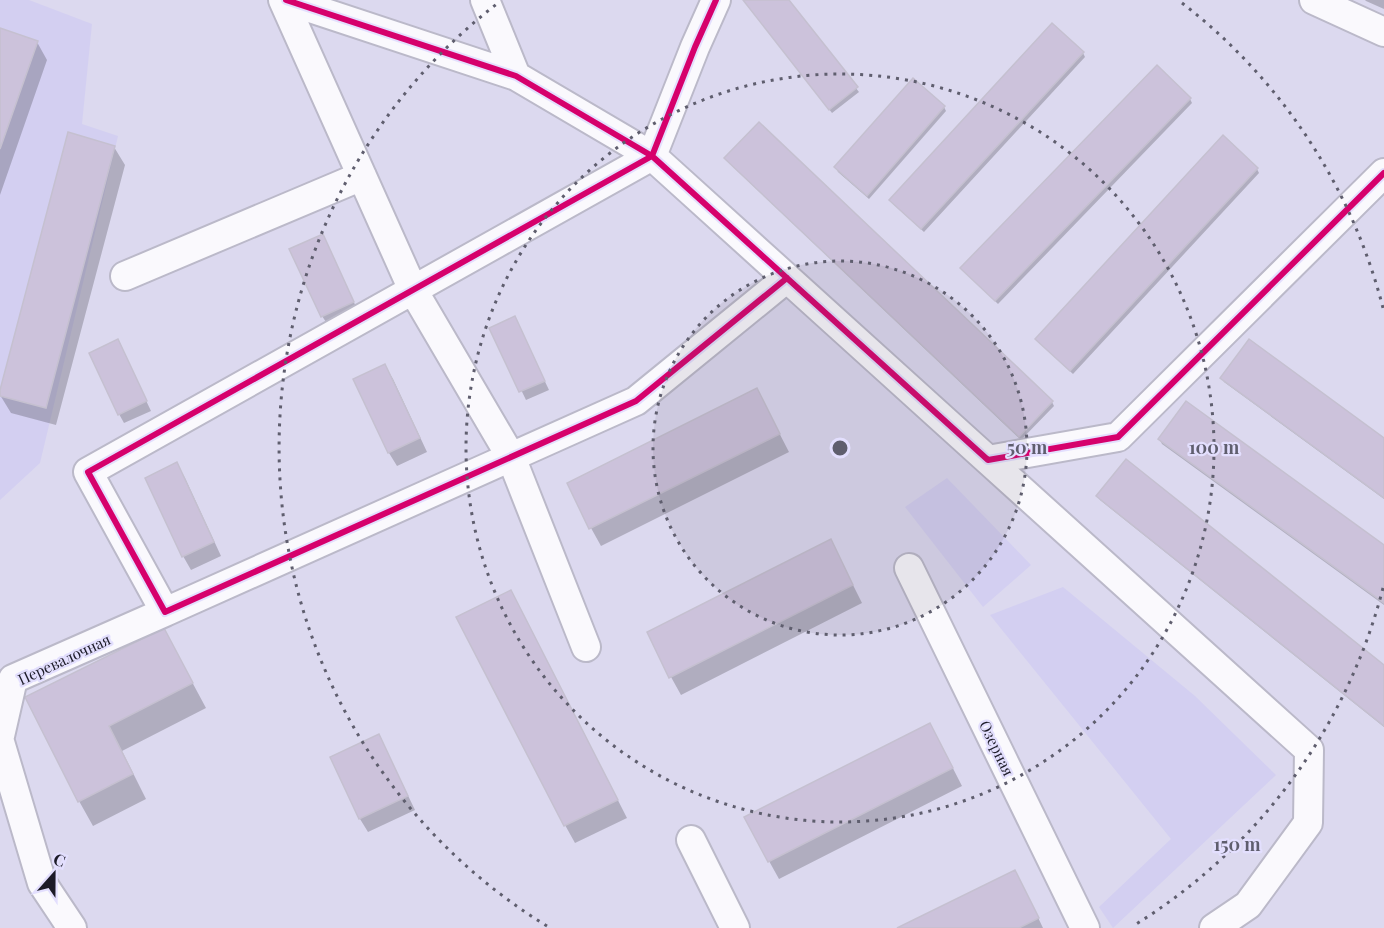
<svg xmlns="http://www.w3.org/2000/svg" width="1384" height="928" font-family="'Playfair Display',serif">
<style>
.built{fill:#d3cff1}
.shadow{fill:#0003}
.building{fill:#ccc2db;stroke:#c5c0d0;stroke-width:1.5}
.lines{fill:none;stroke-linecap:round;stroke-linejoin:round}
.minor-casing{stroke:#bbb9c9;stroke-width:32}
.minor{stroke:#faf9fd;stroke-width:28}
.cycleway-casing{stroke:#e3dffe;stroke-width:10}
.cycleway{stroke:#d6006c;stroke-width:6}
.ring{fill:none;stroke:#5f5e6e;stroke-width:3;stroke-dasharray:3 6}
.labels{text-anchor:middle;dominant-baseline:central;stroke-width:4.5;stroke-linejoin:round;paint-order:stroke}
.street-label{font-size:15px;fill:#1c1b28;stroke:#e3dffe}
.centre{fill:#5f5e6e;stroke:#e3dffe;stroke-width:3}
.ring-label{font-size:18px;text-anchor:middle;font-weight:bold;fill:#5f5e6e;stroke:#e3dffe;stroke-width:4.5;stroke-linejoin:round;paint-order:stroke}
</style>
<rect width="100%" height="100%" fill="#dcd9ef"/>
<!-- built -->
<path class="built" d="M 0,0 L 29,0 L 92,24 L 82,124 L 118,136 L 40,463 L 0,500 Z
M 947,478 L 1031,565 L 983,607 L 905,507 Z
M 1063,587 L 1195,696 L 1276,775 L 1113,928 L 1099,907 L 1171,839 L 990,615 Z"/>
<!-- shadow -->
<path class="shadow" d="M 744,0 L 787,0 L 859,92 L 832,113 Z
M 1365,0 L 1384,0 L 1384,9 L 1366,1 Z
M 0,29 L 37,42 L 47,60 L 0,195 Z
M 1083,53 L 1085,57 L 924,232 L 893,204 L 891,200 Z
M 1157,67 L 1190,99 L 1192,103 L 998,304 L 965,272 Z
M 944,107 L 946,111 L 869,199 L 838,172 L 836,168 Z
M 114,147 L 125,165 L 56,425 L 11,413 L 0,395 Z
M 728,162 L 1052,402 L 1054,406 L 1021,440 Z
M 1257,169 L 1259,173 L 1073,374 L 1039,343 L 1037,339 Z
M 327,245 L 358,311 L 328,325 L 322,316 Z
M 519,327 L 549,390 L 526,400 L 491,328 Z
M 122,350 L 151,411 L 124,423 L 119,414 Z
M 385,366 L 393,379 L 427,452 L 397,466 L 389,453 L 355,380 Z
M 1222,378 L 1384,440 L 1384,499 L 1224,382 Z
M 757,390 L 789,452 L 601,546 L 591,528 Z
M 1160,440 L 1384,547 L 1384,605 L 1162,444 Z
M 177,464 L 185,478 L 221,556 L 191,570 L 183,556 Z
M 1098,496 L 1384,667 L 1384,727 L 1100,500 Z
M 840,559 L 862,603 L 681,695 L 671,677 Z
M 521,610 L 627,818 L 575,843 L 565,825 Z
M 177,654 L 206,708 L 122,751 L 146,799 L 93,826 L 79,801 L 27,697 Z
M 940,743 L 962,786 L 779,879 L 769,861 Z
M 386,750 L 415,810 L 368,832 L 360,819 L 332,758 Z
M 1025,890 L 1043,928 L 900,928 Z"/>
<!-- building -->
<path class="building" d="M 743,0 L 789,0 L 858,87 L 829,110 Z
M 1052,23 L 1084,52 L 921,229 L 889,200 Z
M 0,28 L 38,41 L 0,149 Z
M 1157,65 L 1191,98 L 995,301 L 960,268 Z
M 913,78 L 945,106 L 867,196 L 834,167 Z
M 759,122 L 1053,401 L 1019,437 L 724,158 Z
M 68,132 L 115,146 L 46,408 L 0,396 L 0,390 Z
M 1223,135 L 1258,168 L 1070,371 L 1035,339 Z
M 323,234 L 354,302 L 321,317 L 289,249 Z
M 515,316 L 545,381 L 519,392 L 489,328 Z
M 118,339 L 147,401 L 118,415 L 89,353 Z
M 1249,339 L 1384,438 L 1384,498 L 1220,378 Z
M 385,364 L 420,438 L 388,453 L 353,379 Z
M 757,388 L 780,434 L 589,529 L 567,483 Z
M 1186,401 L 1384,545 L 1384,603 L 1158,439 Z
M 1126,459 L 1384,665 L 1384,726 L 1096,496 Z
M 177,462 L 214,542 L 182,557 L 145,478 Z
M 831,539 L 853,585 L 669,678 L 647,632 Z
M 511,590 L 618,800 L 564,826 L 456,617 Z
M 164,628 L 193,683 L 109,726 L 133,774 L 78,802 L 25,697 Z
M 930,723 L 953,768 L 768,862 L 744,817 Z
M 379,734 L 408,796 L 359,819 L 330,757 Z
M 1015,870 L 1039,918 L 1019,928 L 897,928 Z"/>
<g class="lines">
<defs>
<path id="minor" d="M 283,0 L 413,290 L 511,457 L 586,647
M 286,0 L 516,76 L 652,156 L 988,460 L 1118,437 L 1384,173
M 485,0 L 516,76
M 716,0 L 695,47 L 652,156 L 88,472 L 165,612 L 636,401 L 787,278
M 1314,0 L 1384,32
M 125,276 L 362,176
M 988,460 L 1309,750 L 1308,823 L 1248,905 L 1214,928
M 909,568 L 1085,928
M 0,736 L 13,679 L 165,612
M 0,742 L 42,883 L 72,928
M 691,840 L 735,928"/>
</defs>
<!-- minor casing -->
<use href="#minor" class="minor-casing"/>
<!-- minor -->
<use href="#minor" class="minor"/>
<defs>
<path id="cycleway" d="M 286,0 L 516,76 L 652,156 L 988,460 L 1118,437 L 1384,173
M 716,0 L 695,47 L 652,156 L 88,472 L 165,612 L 636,401 L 787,278"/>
</defs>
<!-- cycleway casing -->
<use href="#cycleway" class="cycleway-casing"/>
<!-- cycleway -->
<use href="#cycleway" class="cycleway"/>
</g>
<!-- distance rings -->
<circle cx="840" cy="448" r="187" fill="#5f5e6e" fill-opacity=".12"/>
<g class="ring">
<circle cx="840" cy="448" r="187"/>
<circle cx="840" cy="448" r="374"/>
<path d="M1383 588A561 561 0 0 1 1133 926M547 926A561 561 0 0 1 498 3M1182 3A561 561 0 0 1 1383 308"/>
</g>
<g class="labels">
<!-- street labels -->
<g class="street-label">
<text transform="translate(64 659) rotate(-25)">Перевалочная</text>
<text transform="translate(997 748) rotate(64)">Озерная</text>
</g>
</g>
<circle cx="840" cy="448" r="9" class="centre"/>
<g class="ring-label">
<text x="1027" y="454">50 m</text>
<text x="1214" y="454">100 m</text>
<text x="1237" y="851">150 m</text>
</g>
<!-- north arrow -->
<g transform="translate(54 874) rotate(21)" stroke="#e3dffe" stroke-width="4.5" paint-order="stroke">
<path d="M0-4.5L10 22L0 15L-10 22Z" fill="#1c1b28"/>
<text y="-9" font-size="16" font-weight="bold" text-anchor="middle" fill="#1c1b28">С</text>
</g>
</svg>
